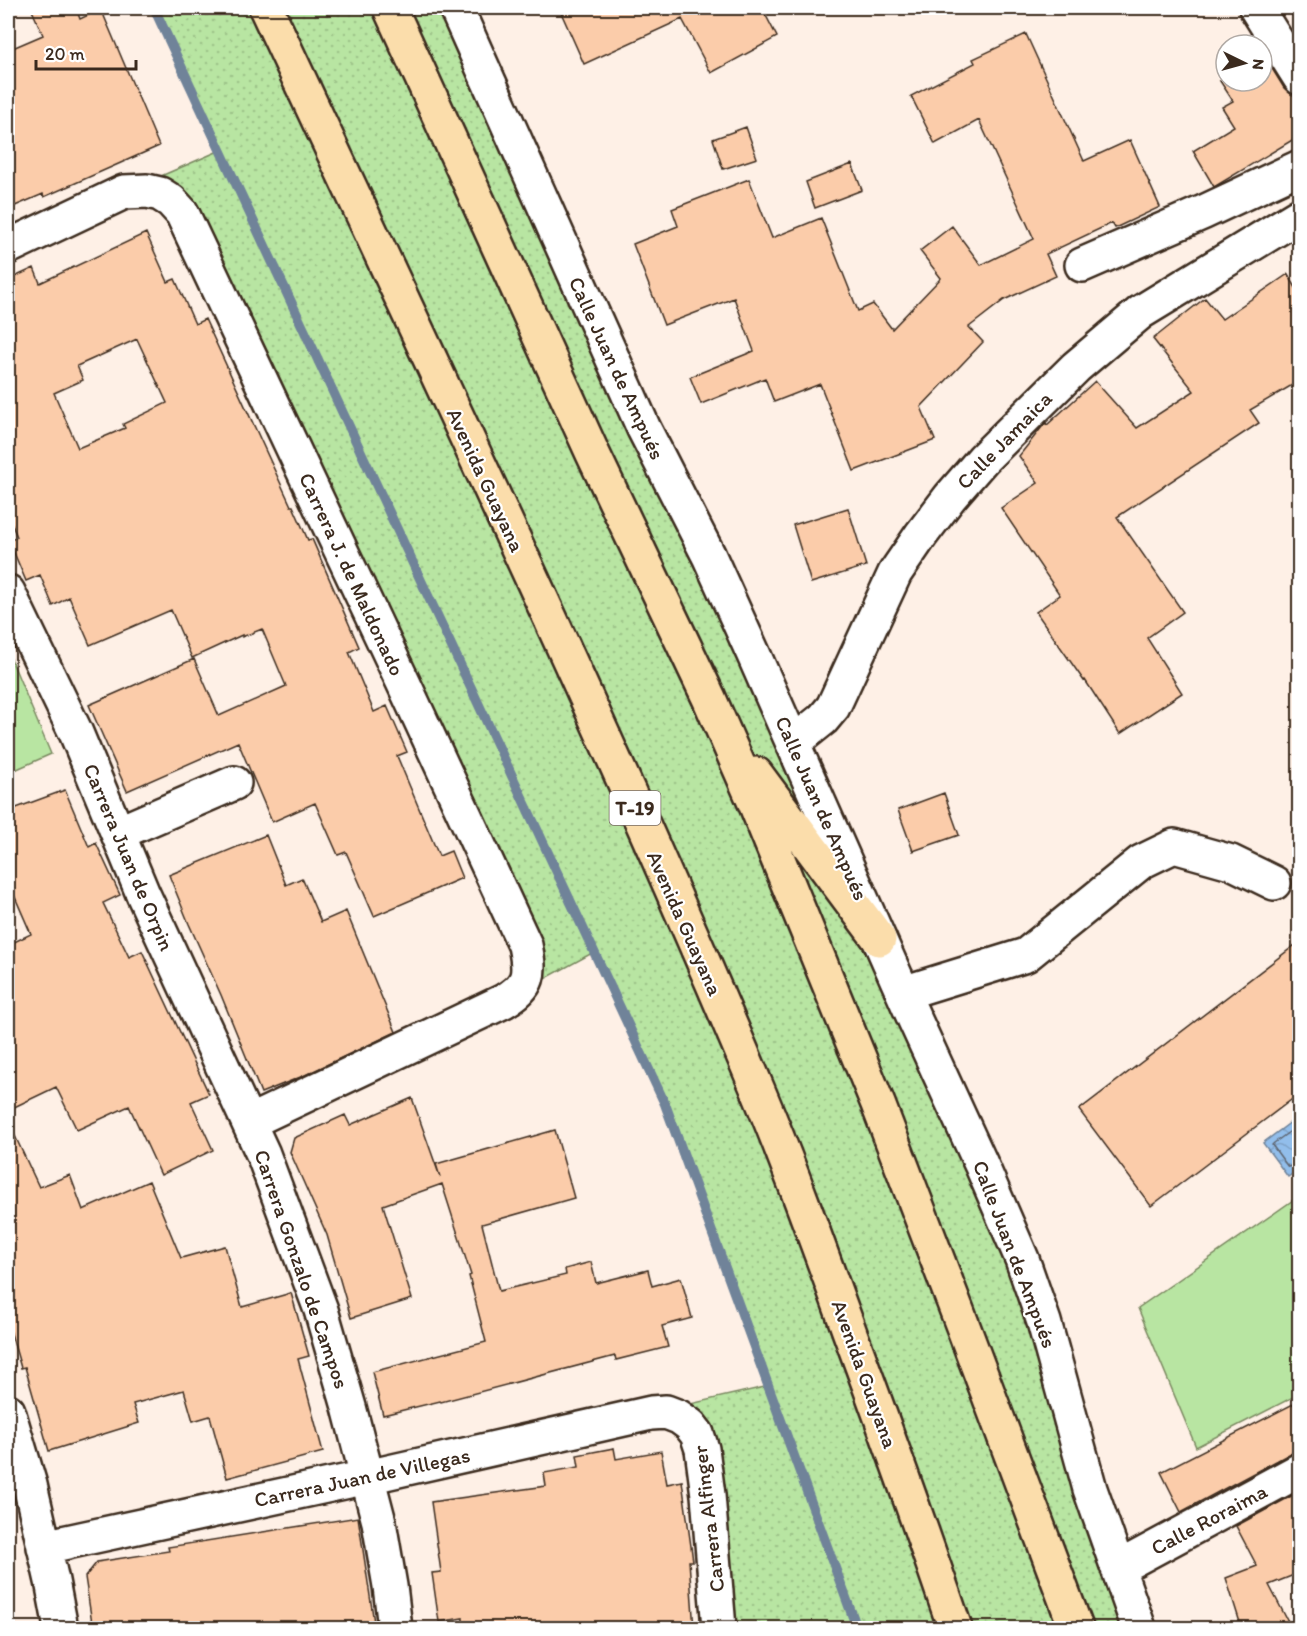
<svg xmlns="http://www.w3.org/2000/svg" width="1307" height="1636" font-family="Itim,sans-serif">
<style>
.grass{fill:url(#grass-dots);stroke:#7a8860;stroke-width:1.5}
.pitch{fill:#b8e5a2;stroke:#7a8860;stroke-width:1.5}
.water{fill:url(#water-waves);stroke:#6f8399;stroke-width:1.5}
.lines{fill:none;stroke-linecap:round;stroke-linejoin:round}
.shore{stroke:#5e6570;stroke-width:1.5}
.stream{stroke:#6f8399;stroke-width:10}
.building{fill:#fbccaa;stroke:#3b2a1e;stroke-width:1.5;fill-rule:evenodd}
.minor-casing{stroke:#3b2a1e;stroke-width:38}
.highway-casing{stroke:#3b2a1e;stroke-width:38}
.minor{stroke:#fff;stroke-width:33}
.highway{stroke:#fbddab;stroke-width:33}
.labels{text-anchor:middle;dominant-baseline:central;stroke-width:4.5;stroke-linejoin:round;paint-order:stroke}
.shield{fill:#fff;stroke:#766a62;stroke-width:1.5}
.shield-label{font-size:20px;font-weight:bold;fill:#3b2a1e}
.street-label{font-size:21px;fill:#3b2a1e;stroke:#fff}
</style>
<defs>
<pattern id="grass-dots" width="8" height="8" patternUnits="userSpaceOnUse" patternTransform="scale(1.5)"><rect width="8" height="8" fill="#b8e5a2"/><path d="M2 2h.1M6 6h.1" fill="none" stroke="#9fc58b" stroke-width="1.8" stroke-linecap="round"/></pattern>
<pattern id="water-waves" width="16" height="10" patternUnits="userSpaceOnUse" patternTransform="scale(1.5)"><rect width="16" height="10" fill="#92beeb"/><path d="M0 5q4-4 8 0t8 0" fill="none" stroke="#7fa3c9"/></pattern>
</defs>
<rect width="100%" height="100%" fill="#fef0e6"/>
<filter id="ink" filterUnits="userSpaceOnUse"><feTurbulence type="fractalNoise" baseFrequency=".0167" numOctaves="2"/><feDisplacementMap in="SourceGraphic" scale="12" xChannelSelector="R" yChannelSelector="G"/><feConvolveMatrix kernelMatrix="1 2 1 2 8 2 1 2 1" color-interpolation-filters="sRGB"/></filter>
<g filter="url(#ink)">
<!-- grass -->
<path class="grass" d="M 154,8 L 456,8 L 981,1164 L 1139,1628 L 719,1628 L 702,1449 L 651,1413 L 769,1386 L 665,1104 L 594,952 L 504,1001 L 527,978 L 182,213 L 124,192 L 221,150 Z"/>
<!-- pitch -->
<path class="pitch" d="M 8,652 L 51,754 L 8,773 Z
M 1299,1196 L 1299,1394 L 1196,1447 L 1138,1308 Z"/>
<!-- water -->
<path class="water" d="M 1299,1116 L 1299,1169 L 1288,1177 L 1263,1143 Z"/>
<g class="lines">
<!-- shore -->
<path class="shore" d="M 1300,1124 L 1274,1143 L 1272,1145 L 1288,1167 L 1300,1164"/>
<!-- stream -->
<path class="stream" d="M 154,8 L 665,1104 L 857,1628"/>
</g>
<!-- building -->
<path class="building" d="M 31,8 L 76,8 L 80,19 L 101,9 L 159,146 L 44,197 L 43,194 L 8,209 L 8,50 L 43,35 Z
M 559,8 L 762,8 L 777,37 L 711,73 L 682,19 L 584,64 Z
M 1026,34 L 1084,161 L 1130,140 L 1160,207 L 1115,228 L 1112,223 L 1046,254 L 1056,276 L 1004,300 L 969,327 L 983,342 L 921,407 L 935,440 L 854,471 L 820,384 L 774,402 L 765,378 L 701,404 L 690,377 L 754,351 L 734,298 L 664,325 L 633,244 L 678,226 L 672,209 L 749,179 L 772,238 L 821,218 L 858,311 L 873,304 L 892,329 L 941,278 L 920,251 L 952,226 L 981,265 L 1034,239 L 979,120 L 935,144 L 911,96 L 975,63 L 973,59 Z
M 1268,62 L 1284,88 L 1291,94 L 1299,97 L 1299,136 L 1214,187 L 1193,151 L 1234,126 L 1222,107 L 1233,101 L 1220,81 L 1262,81 L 1262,65 Z
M 746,127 L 757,158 L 723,169 L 713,139 Z
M 852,164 L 862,190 L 815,208 L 806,182 Z
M 146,233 L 168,282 L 175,279 L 195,324 L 205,319 L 291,506 L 293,506 L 308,540 L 312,539 L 359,647 L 349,652 L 374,712 L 387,706 L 407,752 L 397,756 L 439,856 L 451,851 L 462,878 L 374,916 L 346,852 L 338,855 L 315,803 L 272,822 L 238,742 L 127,791 L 89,705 L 194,659 L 219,716 L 286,686 L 262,629 L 242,637 L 242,635 L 192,658 L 171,610 L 90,645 L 69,597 L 53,606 L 40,575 L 26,581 L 9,541 L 17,537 L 8,515 L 8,280 L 34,268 L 40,283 ZM 137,339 L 167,403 L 123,424 L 125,428 L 78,448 L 54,393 L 83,380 L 77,366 Z
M 1288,274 L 1299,293 L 1299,381 L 1250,410 L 1259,423 L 1117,517 L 1183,612 L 1147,638 L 1182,693 L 1120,734 L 1085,680 L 1084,681 L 1036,612 L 1060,595 L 1001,508 L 1038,483 L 1019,456 L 1042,427 L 1046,423 L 1047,425 L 1095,381 L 1137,428 L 1194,391 L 1153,339 L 1205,298 L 1222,319 Z
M 848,508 L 866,566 L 811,583 L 793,525 Z
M 65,790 L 89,847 L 96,843 L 120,895 L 103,903 L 129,957 L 142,951 L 209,1094 L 191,1102 L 213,1150 L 161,1175 L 129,1106 L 77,1130 L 56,1087 L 8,1110 L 8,945 L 31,934 L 8,881 L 8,811 Z
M 944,793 L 959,835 L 913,851 L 898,810 Z
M 266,835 L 286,885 L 302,878 L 321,922 L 346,911 L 396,1032 L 303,1076 L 261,1093 L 221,995 L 189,924 L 169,875 Z
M 1299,942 L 1299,1094 L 1151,1206 L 1079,1110 Z
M 412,1098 L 440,1177 L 436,1164 L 555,1130 L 574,1198 L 482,1224 L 499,1291 L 566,1275 L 565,1269 L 591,1262 L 596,1283 L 648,1270 L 652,1286 L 681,1278 L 692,1318 L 662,1326 L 668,1347 L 616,1360 L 615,1356 L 441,1402 L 440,1401 L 383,1415 L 372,1372 L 486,1342 L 469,1276 L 471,1275 L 442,1184 L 383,1205 L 412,1299 L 351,1318 L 327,1235 L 290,1152 L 294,1138 L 345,1115 L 350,1125 Z
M 8,1121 L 39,1187 L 70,1175 L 83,1210 L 149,1181 L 181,1258 L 225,1246 L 242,1307 L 291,1293 L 309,1356 L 298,1359 L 323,1452 L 227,1478 L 210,1416 L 193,1421 L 184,1390 L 133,1404 L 139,1423 L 49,1451 L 25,1367 L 21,1368 L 8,1323 Z
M 1299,1401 L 1299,1451 L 1291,1453 L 1181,1512 L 1161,1472 Z
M 614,1448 L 616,1459 L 661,1451 L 667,1484 L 682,1481 L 693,1561 L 689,1561 L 694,1629 L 463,1629 L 463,1618 L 439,1622 L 432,1573 L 441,1572 L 431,1502 L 546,1486 L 544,1473 L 579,1467 L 577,1455 Z
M 1299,1492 L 1299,1573 L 1269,1585 L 1292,1629 L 1242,1629 L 1226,1578 L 1257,1566 L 1236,1526 Z
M 358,1517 L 375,1629 L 93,1629 L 85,1577 L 97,1562 L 169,1551 L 168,1547 Z"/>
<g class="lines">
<defs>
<path id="minor" d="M 456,8 L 644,429 L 709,556 L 753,653 L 914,1018 L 981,1164 L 1022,1259 L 1044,1322 L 1090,1489 L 1139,1628
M 1256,8 L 1300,78
M 8,247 L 124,192 L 147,191 L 160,194 L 171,201 L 182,213 L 403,682 L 525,945 C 531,975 530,985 504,1001 L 249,1122
M 1082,265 L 1204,212 L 1300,167
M 8,592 L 76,733 L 143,894 L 263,1154 L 321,1310 L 349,1407 L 379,1522 L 390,1586 L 395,1628
M 793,743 L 823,719 L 833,707 L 895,573 L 921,535 L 950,497 L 983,459 L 1076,367 L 1141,312 L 1300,215
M 118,833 L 234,783
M 903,993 L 1026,955 L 1141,862 L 1174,846 L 1231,862 L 1274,883
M 8,1411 L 30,1485 L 52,1581 L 61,1628
M 44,1547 L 367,1477 L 651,1413 L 666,1412 L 679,1417 L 690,1425 L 697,1434 L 702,1449 L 708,1495 L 719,1628
M 1118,1568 L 1300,1470"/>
<path id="highway" d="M 266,8 C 433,366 604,723 757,1088 C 791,1169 821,1253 851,1336 C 887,1433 922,1531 955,1628
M 390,8 L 593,454 L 709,698 L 755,803 L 878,1104 L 964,1329 L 1076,1628
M 756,774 L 879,939"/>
</defs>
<!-- minor casing -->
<use href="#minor" class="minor-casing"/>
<!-- highway casing -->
<use href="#highway" class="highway-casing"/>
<!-- minor -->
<use href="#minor" class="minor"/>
<!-- highway -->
<use href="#highway" class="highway"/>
</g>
</g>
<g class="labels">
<!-- shield labels -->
<rect class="shield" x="609.5" y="791" width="51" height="34" rx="4.5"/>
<g class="shield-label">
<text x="635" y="808">T-19</text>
</g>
<!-- street labels -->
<g class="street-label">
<text transform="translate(617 368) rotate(65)">Calle Juan de Ampués</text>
<text transform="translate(1004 440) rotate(-46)">Calle Jamaica</text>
<text transform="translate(486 480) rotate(65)">Avenida Guayana</text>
<text transform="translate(352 574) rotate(65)">Carrera J. de Maldonado</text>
<text transform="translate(822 808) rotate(66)">Calle Juan de Ampués</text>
<text transform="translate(129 857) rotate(67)">Carrera Juan de Orpin</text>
<text transform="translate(685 923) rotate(66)">Avenida Guayana</text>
<text transform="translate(1015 1254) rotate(69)">Calle Juan de Ampués</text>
<text transform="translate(302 1269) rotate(71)">Carrera Gonzalo de Campos</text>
<text transform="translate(865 1374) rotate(70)">Avenida Guayana</text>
<text transform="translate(362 1477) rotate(-12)">Carrera Juan de Villegas</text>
<text transform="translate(708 1519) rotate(-97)">Carrera Alfinger</text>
<text transform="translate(1209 1519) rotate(-28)">Calle Roraima</text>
</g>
</g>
<!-- margin -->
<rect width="1307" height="1636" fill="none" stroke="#fff" stroke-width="30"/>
<rect x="15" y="15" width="1277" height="1606" fill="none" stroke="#3b2a1e" stroke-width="2" filter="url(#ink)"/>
<!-- north arrow -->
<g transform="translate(1244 63) rotate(95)"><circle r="28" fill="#ffffff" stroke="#b1aaa5" stroke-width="1.5"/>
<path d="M0-4.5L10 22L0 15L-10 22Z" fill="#3b2a1e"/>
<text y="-9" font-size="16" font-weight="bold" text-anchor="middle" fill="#3b2a1e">N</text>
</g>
<!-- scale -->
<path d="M36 60v9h100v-9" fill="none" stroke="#3b2a1e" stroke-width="3"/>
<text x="45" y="60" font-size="18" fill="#3b2a1e" stroke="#ffffff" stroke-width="4.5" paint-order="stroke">20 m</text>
</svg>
